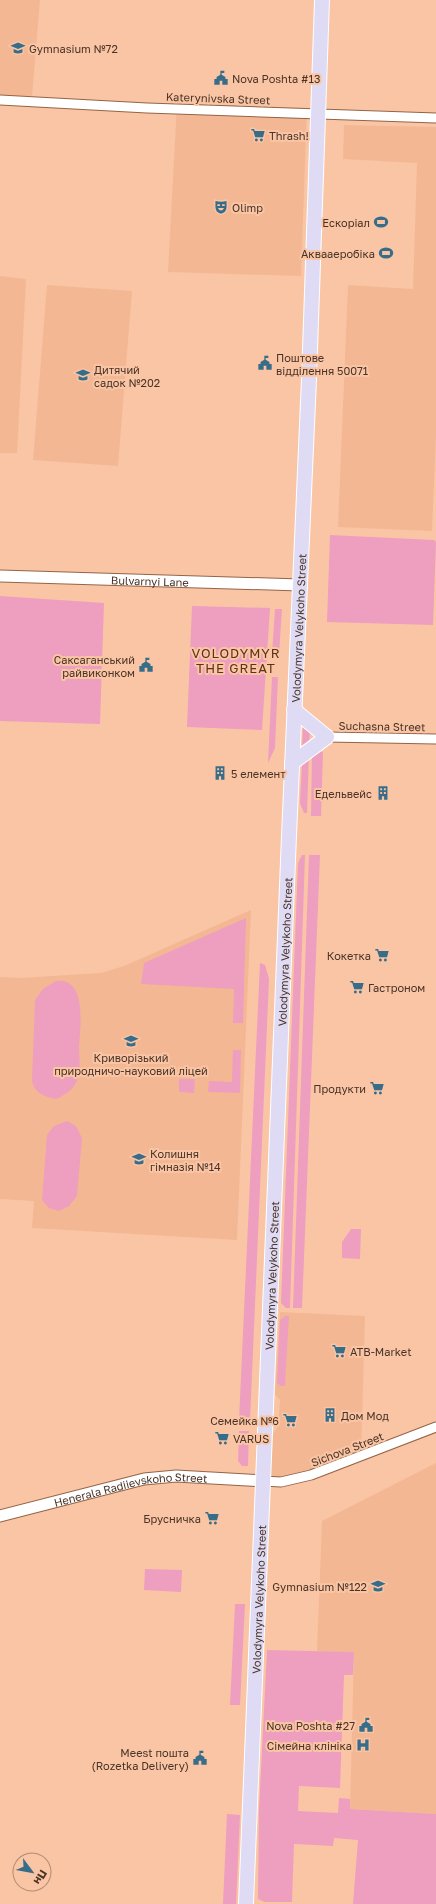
<svg xmlns="http://www.w3.org/2000/svg" width="436" height="1904" font-family="'Golos Text',sans-serif">
<style>
.built{fill:#f3b893}
.green{fill:#ee9ebf}
.lines{fill:none;stroke-linecap:round;stroke-linejoin:round}
.minor-casing{stroke:#936446;stroke-width:11}
.tertiary-casing{stroke:#936446;stroke-width:13}
.primary-casing{stroke:#fff;stroke-width:16}
.minor{stroke:#fff;stroke-width:9}
.tertiary{stroke:#fff;stroke-width:11}
.primary{stroke:#e0dbf5;stroke-width:14}
.labels{text-anchor:middle;dominant-baseline:central;stroke-width:4;stroke-linejoin:round;paint-order:stroke}
.poi-label{font-size:11px;fill:#483326;stroke:#fac5a5;text-anchor:start}
.street-label{font-size:11px;fill:#483326;stroke:#fac5a5}
.quarter-label{font-size:13px;letter-spacing:1px;fill:#5d3315;stroke:#fac5a5}
</style>
<rect width="100%" height="100%" fill="#fac5a5"/>
<!-- built -->
<path class="built" d="M 0,0 L 40,0 L 32,96 L 0,96 Z
M 177,103 L 307,108 L 301,276 L 168,272 Z
M 344,125 L 436,127 L 436,435 L 432,531 L 338,527 L 348,285 L 413,289 L 417,163 L 343,159 Z
M 0,276 L 26,279 L 17,453 L 0,453 Z
M 47,285 L 132,291 L 118,466 L 33,460 Z
M 251,910 L 237,1240 L 32,1228 L 34,1201 L 0,1199 L 0,977 L 19,978 L 101,973 L 124,966 Z
M 280,1312 L 365,1316 L 361,1457 L 311,1475 L 270,1481 L 273,1434 L 278,1426 L 280,1400 L 275,1394 Z
M 436,1463 L 436,1814 L 350,1809 L 354,1653 L 317,1651 L 322,1521 Z"/>
<!-- green -->
<path class="green" d="M 330,535 L 434,540 L 436,542 L 433,625 L 327,622 Z
M 0,596 L 104,603 L 100,724 L 0,721 Z
M 192,606 L 270,608 L 262,730 L 187,727 Z
M 275,609 L 282,609 L 279,654 L 272,654 Z
M 272,677 L 278,677 L 275,748 L 268,763 Z
M 303,722 L 310,727 L 309,747 L 302,752 Z
M 319,748 L 323,753 L 321,816 L 311,816 L 312,751 Z
M 309,754 L 307,813 L 304,813 L 300,803 L 302,764 Z
M 302,855 L 305,855 L 290,1308 L 286,1308 L 281,1303 L 298,863 Z
M 309,855 L 320,855 L 302,1308 L 293,1308 Z
M 246,918 L 243,1023 L 233,1023 L 234,989 L 141,984 L 144,963 Z
M 260,963 L 265,965 L 269,979 L 250,1421 L 239,1420 Z
M 56,981 C 88,977 80,1029 79,1047 C 79,1057 81,1069 78,1078 C 75,1089 65,1095 56,1099 C 45,1097 34,1093 32,1081 L 35,1000 L 43,989 Z
M 233,1050 L 241,1050 L 240,1093 L 208,1092 L 209,1081 L 232,1082 Z
M 179,1079 L 195,1079 L 194,1093 L 179,1092 Z
M 67,1121 L 76,1126 L 82,1138 L 77,1196 L 69,1206 L 59,1211 L 49,1208 L 42,1200 L 47,1135 L 54,1126 Z
M 351,1229 L 361,1229 L 360,1259 L 342,1258 L 342,1242 Z
M 285,1316 L 289,1316 L 285,1386 L 281,1386 L 277,1383 L 280,1320 Z
M 239,1431 L 249,1431 L 248,1466 L 242,1466 L 238,1461 Z
M 145,1569 L 182,1570 L 181,1592 L 144,1590 Z
M 235,1604 L 245,1604 L 240,1705 L 230,1705 Z
M 267,1650 L 354,1652 L 353,1675 L 344,1675 L 340,1788 L 299,1786 L 298,1811 L 338,1813 L 339,1798 L 350,1799 L 350,1809 L 436,1814 L 436,1904 L 353,1904 L 358,1840 L 334,1838 L 333,1846 L 294,1844 L 292,1902 L 265,1902 L 258,1899 L 259,1810 Z
M 227,1814 L 240,1815 L 236,1904 L 223,1904 Z"/>
<g class="lines">
<defs>
<path id="minor" d="M 0,100 L 147,108 L 436,118
M 327,737 L 436,739
M 263,1481 L 281,1482 L 311,1475 L 436,1427"/>
<g id="tertiary">
<path id="s1" d="M 0,576 L 300,585"/>
<path id="s2" d="M 0,1516 L 144,1479 L 176,1476 L 263,1481"/>
</g>
<g id="primary">
<path d="M 292,763 L 327,737 L 294,710"/>
<path id="s3" d="M 246,1904 L 289,836 L 309,379 L 322,0"/>
</g>
</defs>
<!-- minor casing -->
<use href="#minor" class="minor-casing"/>
<!-- tertiary casing -->
<use href="#tertiary" class="tertiary-casing"/>
<!-- primary casing -->
<use href="#primary" class="primary-casing"/>
<!-- minor -->
<use href="#minor" class="minor"/>
<!-- tertiary -->
<use href="#tertiary" class="tertiary"/>
<!-- primary -->
<use href="#primary" class="primary"/>
</g>
<!-- icons -->
<defs>
<symbol id="school-bare" viewBox="-9 -9 18 18"><path d="M0-5L7-2L0 1L-7-2ZM-4 1L0 2.5L4 1V4Q0 6-4 4Z" fill="#376d89" stroke="#fac5a5" stroke-width="2.5" paint-order="stroke"/></symbol>
<symbol id="civic-bare" viewBox="-9 -9 18 18"><path d="M-.6-6.5H3V-4.5H.6V-3L4-1V1h2V6H-6V1h2V-1L-.6-3ZM-1.2 2.5V6h2.4V2.5Z" fill="#376d89" stroke="#fac5a5" stroke-width="2.5" paint-order="stroke"/></symbol>
<symbol id="supermarket-bare" viewBox="-9 -9 18 18"><path d="M-6-5.5h2.5l.6 2H6L4.5 2H-2.5L-4.4-4H-6ZM-1.5 3.2a1.3 1.3 0 1 0 .1 0ZM3 3.2a1.3 1.3 0 1 0 .1 0Z" fill="#376d89" stroke="#fac5a5" stroke-width="2.5" paint-order="stroke"/></symbol>
<symbol id="theatre-bare" viewBox="-9 -9 18 18"><path d="M-5-5.5Q0-4 5-5.5V0Q5 5 0 6Q-5 5-5 0ZM-3.3-2.5H-1v1.5H-3.3ZM1-2.5H3.3v1.5H1ZM-2.8 1Q0 5.5 2.8 1Z" fill="#376d89" stroke="#fac5a5" stroke-width="2.5" paint-order="stroke"/></symbol>
<symbol id="stadium-bare" viewBox="-9 -9 18 18"><path d="M0-5a6.5 5 0 1 0 0 10a6.5 5 0 1 0 0-10ZM-3.5-1.8h7v3.6h-7Z" fill="#376d89" stroke="#fac5a5" stroke-width="2.5" paint-order="stroke"/></symbol>
<symbol id="building-bare" viewBox="-9 -9 18 18"><path d="M-4-6H4V6H1V3H-1V6H-4ZM-2.5-4.3h1.7v1.8h-1.7ZM.8-4.3h1.7v1.8H.8ZM-2.5-1h1.7V.8h-1.7ZM.8-1h1.7V.8H.8Z" fill="#376d89" stroke="#fac5a5" stroke-width="2.5" paint-order="stroke"/></symbol>
<symbol id="hospital-bare" viewBox="-9 -9 18 18"><path d="M-5-5h3v3.5h4V-5h3V5h-3V1.5h-4V5h-3Z" fill="#376d89" stroke="#fac5a5" stroke-width="2.5" paint-order="stroke"/></symbol>
</defs>
<g fill-rule="evenodd">
<use href="#school-bare" x="8" y="38" width="20" height="20"/>
<use href="#civic-bare" x="211" y="68" width="20" height="20"/>
<use href="#supermarket-bare" x="248" y="125" width="20" height="20"/>
<use href="#theatre-bare" x="211" y="197" width="20" height="20"/>
<use href="#stadium-bare" x="371" y="212" width="20" height="20"/>
<use href="#stadium-bare" x="376" y="243" width="20" height="20"/>
<use href="#civic-bare" x="255" y="353" width="20" height="20"/>
<use href="#school-bare" x="73" y="365" width="20" height="20"/>
<use href="#civic-bare" x="136" y="655" width="20" height="20"/>
<use href="#building-bare" x="210" y="763" width="20" height="20"/>
<use href="#building-bare" x="373" y="783" width="20" height="20"/>
<use href="#supermarket-bare" x="372" y="945" width="20" height="20"/>
<use href="#supermarket-bare" x="347" y="977" width="20" height="20"/>
<use href="#school-bare" x="121" y="1031" width="20" height="20"/>
<use href="#supermarket-bare" x="367" y="1078" width="20" height="20"/>
<use href="#school-bare" x="129" y="1149" width="20" height="20"/>
<use href="#supermarket-bare" x="329" y="1341" width="20" height="20"/>
<use href="#building-bare" x="320" y="1405" width="20" height="20"/>
<use href="#supermarket-bare" x="280" y="1410" width="20" height="20"/>
<use href="#supermarket-bare" x="212" y="1428" width="20" height="20"/>
<use href="#supermarket-bare" x="202" y="1508" width="20" height="20"/>
<use href="#school-bare" x="368" y="1576" width="20" height="20"/>
<use href="#civic-bare" x="356" y="1715" width="20" height="20"/>
<use href="#hospital-bare" x="353" y="1735" width="20" height="20"/>
<use href="#civic-bare" x="190" y="1748" width="20" height="20"/>
</g>
<g class="labels">
<!-- poi labels -->
<g class="poi-label">
<text x="29" y="48">Gymnasium №72</text>
<text x="232" y="78">Nova Poshta #13</text>
<text x="269" y="135">Thrash!</text>
<text x="232" y="207">Olimp</text>
<text x="370" y="222" text-anchor="end">Ескоріал</text>
<text x="375" y="253" text-anchor="end">Аквааеробіка</text>
<text x="276" y="357">Поштове<tspan x="276" dy="13">відділення 50071</tspan></text>
<text x="94" y="369">Дитячий<tspan x="94" dy="13">садок №202</tspan></text>
<text x="135" y="659" text-anchor="end">Саксаганський<tspan x="135" dy="13">райвиконком</tspan></text>
<text x="231" y="773">5 елемент</text>
<text x="372" y="793" text-anchor="end">Едельвейс</text>
<text x="371" y="955" text-anchor="end">Кокетка</text>
<text x="368" y="987">Гастроном</text>
<text x="131" y="1057" text-anchor="middle">Криворізький<tspan x="131" dy="13">природничо-науковий ліцей</tspan></text>
<text x="366" y="1088" text-anchor="end">Продукти</text>
<text x="150" y="1153">Колишня<tspan x="150" dy="13">гімназія №14</tspan></text>
<text x="350" y="1351">ATB-Market</text>
<text x="341" y="1415">Дом Мод</text>
<text x="279" y="1420" text-anchor="end">Семейка №6</text>
<text x="233" y="1438">VARUS</text>
<text x="201" y="1518" text-anchor="end">Брусничка</text>
<text x="367" y="1586" text-anchor="end">Gymnasium №122</text>
<text x="355" y="1725" text-anchor="end">Nova Poshta #27</text>
<text x="352" y="1745" text-anchor="end">Сімейна клініка</text>
<text x="189" y="1752" text-anchor="end">Meest пошта<tspan x="189" dy="13">(Rozetka Delivery)</tspan></text>
</g>
<!-- street labels -->
<g class="street-label">
<text transform="translate(218 98) rotate(2)">Katerynivska Street</text>
<text stroke="none"><textPath href="#s1" startOffset="150">Bulvarnyi Lane</textPath></text>
<text stroke="none"><textPath href="#s3" startOffset="1277">Volodymyra Velykoho Street</textPath></text>
<text transform="translate(382 726) rotate(1)">Suchasna Street</text>
<text stroke="none"><textPath href="#s3" startOffset="953">Volodymyra Velykoho Street</textPath></text>
<text stroke="none"><textPath href="#s3" startOffset="629">Volodymyra Velykoho Street</textPath></text>
<text transform="translate(347 1449) rotate(-21)">Sichova Street</text>
<text stroke="none"><textPath href="#s2" startOffset="134">Henerala Radiievskoho Street</textPath></text>
<text stroke="none"><textPath href="#s3" startOffset="305">Volodymyra Velykoho Street</textPath></text>
</g>
<!-- quarter labels -->
<g class="quarter-label">
<text x="236" y="653">VOLODYMYR<tspan x="236" dy="15">THE GREAT</tspan></text>
</g>
</g>
<!-- north arrow -->
<g transform="translate(32 1872) rotate(122)"><circle r="19" fill="#fac5a5" stroke="#b38b72"/>
<path d="M0-3L7 15L0 10L-7 15Z" fill="#376d89"/>
<text y="-6" font-size="11" font-weight="bold" text-anchor="middle" fill="#483326">Пн</text>
</g>
</svg>
